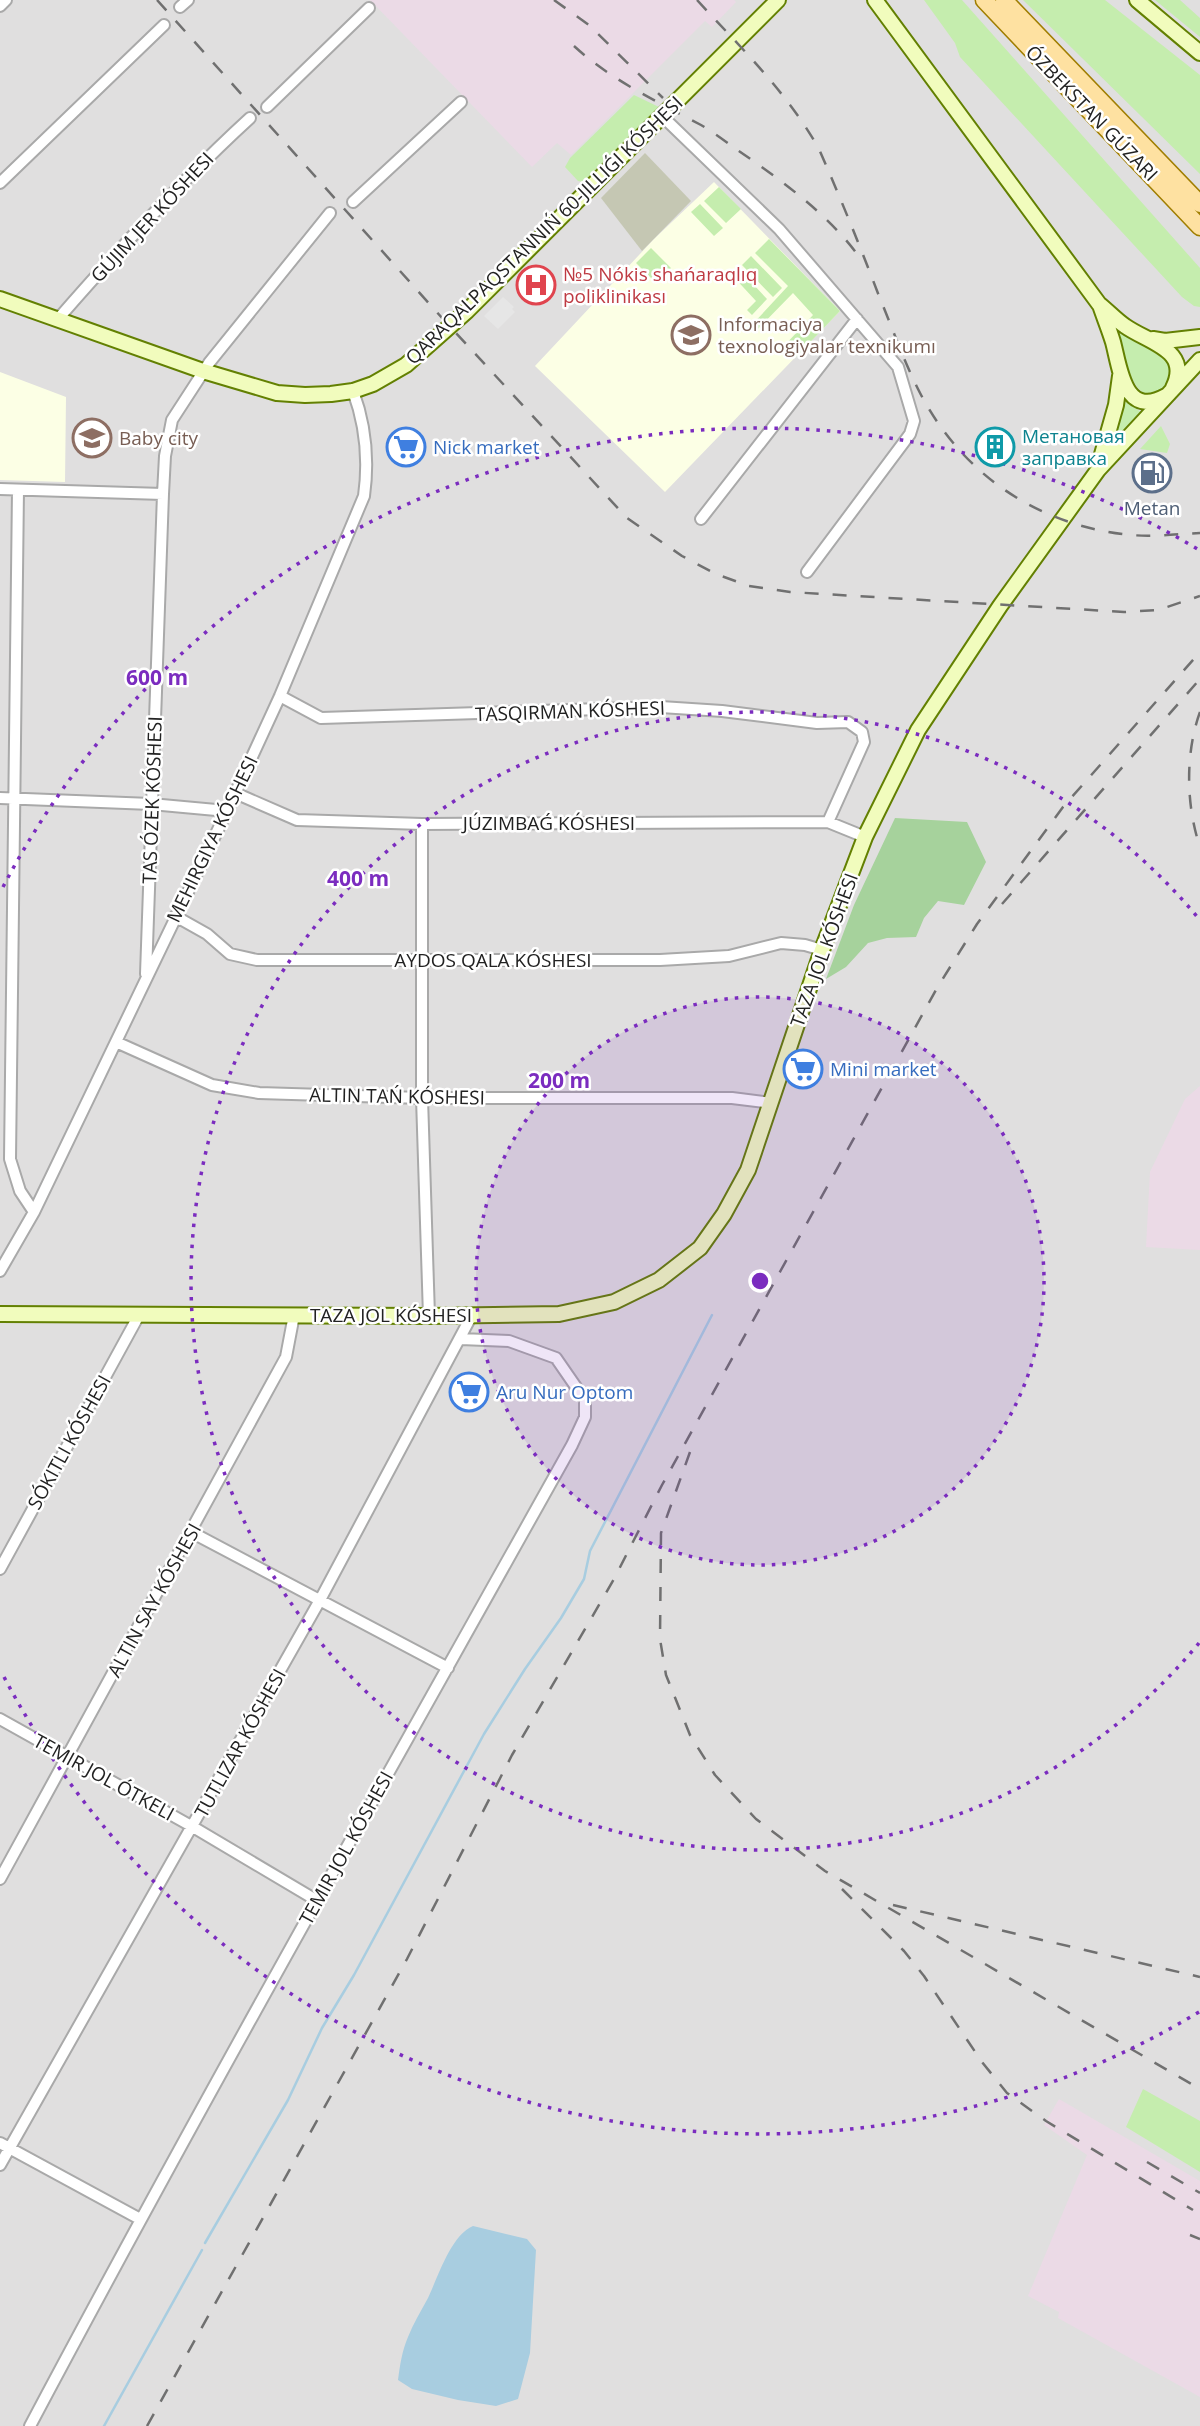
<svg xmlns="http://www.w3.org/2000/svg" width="1200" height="2426" font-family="'Open Sans',sans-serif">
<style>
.residential{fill:#e0dfdf}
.industrial{fill:#ebdae6}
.education{fill:#fcffe5}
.construction{fill:#c5c7b3}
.grass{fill:#c5edae}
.forest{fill:#a6d29c}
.parking{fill:#e6e6e6}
.water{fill:#a8cde0}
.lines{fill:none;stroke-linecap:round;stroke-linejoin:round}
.stream{stroke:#a8cde0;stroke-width:2.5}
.street-casing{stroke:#a9a9a9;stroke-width:14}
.secondary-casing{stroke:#638002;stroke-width:18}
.primary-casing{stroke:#a07e00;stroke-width:19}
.street{stroke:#fff;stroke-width:10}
.secondary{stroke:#f1fcbd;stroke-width:14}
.primary{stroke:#fee1a1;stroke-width:16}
.rail{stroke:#707070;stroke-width:2.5;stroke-dasharray:14 14;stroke-linecap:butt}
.ring{fill:none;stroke:#7b2cbf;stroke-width:3.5;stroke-dasharray:3.5 7}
.labels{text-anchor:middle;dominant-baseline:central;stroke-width:5;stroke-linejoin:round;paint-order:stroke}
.street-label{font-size:19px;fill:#222;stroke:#fff}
.health-label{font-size:19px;fill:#be3a42;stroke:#fff;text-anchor:start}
.education-label{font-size:19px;fill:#785e54;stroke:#fff;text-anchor:start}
.culture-label{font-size:19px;fill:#0d838f;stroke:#fff;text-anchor:start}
.shop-label{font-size:19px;fill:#366cbe;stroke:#fff;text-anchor:start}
.service-label{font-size:19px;fill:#4e5e75;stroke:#fff}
.centre{fill:#7b2cbf;stroke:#fff;stroke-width:3.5}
.ring-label{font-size:21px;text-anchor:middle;font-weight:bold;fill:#7b2cbf;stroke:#fff;stroke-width:5;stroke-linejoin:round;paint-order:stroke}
</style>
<rect width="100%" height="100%" fill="#f2f0e9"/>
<!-- residential -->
<path class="residential" d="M 0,0 L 1200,0 L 1200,2426 L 0,2426 Z"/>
<!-- industrial -->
<path class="industrial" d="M 370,0 L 734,0 L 736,2 L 712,27 L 705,21 L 571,155 L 557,143 L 532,167 Z
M 1200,1086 L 1200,1250 L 1146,1247 L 1150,1172 L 1185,1099 Z
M 1059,2099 L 1200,2181 L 1200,2397 L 1058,2318 L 1059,2312 L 1028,2296 L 1087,2155 L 1044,2125 Z"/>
<!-- education -->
<path class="education" d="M 714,182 L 840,311 L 665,492 L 535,366 L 654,239 Z
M 0,372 L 66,397 L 65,482 L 0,480 Z"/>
<!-- construction -->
<path class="construction" d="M 645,153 L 691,201 L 642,251 L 601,198 Z"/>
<!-- grass -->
<path class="grass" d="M 924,0 L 962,0 L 1200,268 L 1200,307 L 1194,306 L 1182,297 L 960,57 L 955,43 Z
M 1023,0 L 1105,0 L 1200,75 L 1200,174 Z
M 1155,0 L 1180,0 L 1200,18 L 1200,37 Z
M 634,95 L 659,107 L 583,182 L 578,181 L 565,167 L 570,158 Z
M 719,187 L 741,209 L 726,223 L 704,201 Z
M 700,204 L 723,228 L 714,236 L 691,212 Z
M 769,239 L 840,311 L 795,358 L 784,346 L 813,315 L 793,293 L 755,332 L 750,327 L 788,286 L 755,253 Z
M 651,248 L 671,268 L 656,283 L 636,263 Z
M 751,256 L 782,288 L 773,297 L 742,265 Z
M 738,268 L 767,299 L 752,315 L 747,310 L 756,301 L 731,274 Z
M 1118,330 L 1166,358 L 1171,369 L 1170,383 C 1134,421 1124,354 1118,330 Z
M 1124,400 L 1141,412 L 1111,447 Z
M 1161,426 L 1170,444 L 1167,453 L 1140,449 Z
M 1143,2089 L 1200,2121 L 1200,2172 L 1126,2127 Z"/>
<!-- forest -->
<path class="forest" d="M 895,818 L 967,822 L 986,862 L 964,905 L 938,901 L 924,918 L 916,937 L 887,938 L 868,943 L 846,967 L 826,979 L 854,905 Z"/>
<!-- parking -->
<path class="parking" d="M 503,297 L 514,307 L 512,309 L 515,312 L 498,329 L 484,316 Z"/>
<!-- water -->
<path class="water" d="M 473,2226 L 527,2239 L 536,2250 L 530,2353 L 518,2399 L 496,2406 L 458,2400 L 412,2389 L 398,2380 C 400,2365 402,2351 408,2337 C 413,2324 421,2311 428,2298 C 438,2277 451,2235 473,2226 Z"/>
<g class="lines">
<!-- stream -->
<path class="stream" d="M 205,2243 L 288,2100 L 322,2028 L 354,1975 L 484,1734 L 525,1669 L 561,1618 L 584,1579 L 590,1551 L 712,1315
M 104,2426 L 202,2250"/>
<defs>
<path id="street" d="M 0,6 L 6,0
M 180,7 L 188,0
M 267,107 L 369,8
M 662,116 L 779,229 L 898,367 L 914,421 L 910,434 L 807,572
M 0,183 L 164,25
M 353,202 L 461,102
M 58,319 C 119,249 181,181 250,118
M 0,489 L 163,494
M 18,490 L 10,1159 L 20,1191 L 34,1212
M 701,519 L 857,319
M 280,696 L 321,718 L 661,707 L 722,711 L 817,723 L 848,722 L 862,732 L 864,742 L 828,822
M 235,793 L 297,820 L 422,824 L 828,822 L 865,837
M 0,798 L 151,804 L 227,811
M 422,824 L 422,1098 L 429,1316
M 175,916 L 207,934 L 230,954 L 257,960 L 660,960 L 729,956 L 781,943 L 805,945 L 822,950
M 146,974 L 163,494 L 165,456 L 172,420 L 209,363 L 330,213
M 116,1042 L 212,1085 L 259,1093 L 422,1098 L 732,1098 L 772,1103
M 0,1271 L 34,1212 L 227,811 L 280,696 L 364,496 C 369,460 366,426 353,391
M 191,1532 L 448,1668
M 0,1569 L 139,1315
M 0,1719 L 193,1827 L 316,1900
M 0,1879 L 286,1357 L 294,1315
M 0,2143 L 140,2219
M 0,2165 L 320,1600 L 472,1315
M 30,2426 C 205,2096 390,1771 572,1445 L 585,1417 L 585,1400 L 556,1358 L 509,1341 L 461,1339"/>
<path id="secondary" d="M 875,0 L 1099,304 C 1108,311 1116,320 1125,326 C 1149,343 1192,350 1173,388
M 1137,0 L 1200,53
M 0,299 L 203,371 L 277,393 L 305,395 L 331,394 L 353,391 L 373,384 L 406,365 L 467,311 L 778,0
M 1100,305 C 1104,317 1109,329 1113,342 C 1120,368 1124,419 1166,396
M 1153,339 L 1165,341 L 1200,337
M 1099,465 L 1116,405 L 1120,376
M 0,1314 L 429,1316 L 559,1314 L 614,1302 L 659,1280 L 700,1248 L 724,1214 L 748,1170 L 822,950 L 865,837 L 918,730 L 1000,606 L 1098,470 L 1200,360"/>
<path id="primary" d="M 984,0 L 1200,227
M 1004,0 L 1200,204"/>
</defs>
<!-- street casing -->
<use href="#street" class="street-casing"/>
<!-- secondary casing -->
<use href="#secondary" class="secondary-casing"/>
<!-- primary casing -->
<use href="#primary" class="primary-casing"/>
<!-- street -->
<use href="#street" class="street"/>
<!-- secondary -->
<use href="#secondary" class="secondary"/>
<!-- primary -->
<use href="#primary" class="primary"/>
<!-- rail -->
<path class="rail" d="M 157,0 L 443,319 L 627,518 L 682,556 L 716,574 L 749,586 L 790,592 L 1124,612 L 1158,610 L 1200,596
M 554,0 L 589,25 L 663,98
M 697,0 C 741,48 787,92 819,149 C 840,197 860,246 879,296 C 892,327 903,359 918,389 C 960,473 1037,526 1131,535 C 1154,537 1177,534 1200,533
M 574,46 C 611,80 656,101 701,125 C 713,132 725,141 736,149 C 778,178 827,213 857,254
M 1200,712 C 1185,753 1186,806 1200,847
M 1002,904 L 1200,679
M 690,1452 L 661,1533 L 660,1639 L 666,1675 L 690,1735 L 715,1775 L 756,1819 L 825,1871 L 1200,2089
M 842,1889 L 904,1951 L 924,1976 L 982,2062 L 1007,2093 L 1046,2121 L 1193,2210
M 893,1905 L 1200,1977
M 1147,2162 L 1200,2193
M 1190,2235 L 1200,2239
M 147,2426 L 407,1959 L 512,1755 L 614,1579 L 662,1485 L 937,988 L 977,924 L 1063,807 L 1200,652"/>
</g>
<!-- distance rings -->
<circle cx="760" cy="1281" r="284" fill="#7b2cbf" fill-opacity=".12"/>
<g class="ring">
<circle cx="760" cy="1281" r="284"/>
<path d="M1199 1643A569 569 0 1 1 1199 919"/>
<path d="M1199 2012A853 853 0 0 1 3 1675M3 887A853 853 0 0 1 1199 550"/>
</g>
<!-- icons -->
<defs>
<symbol id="hospital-ring" viewBox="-11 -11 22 22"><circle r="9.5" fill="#fff" stroke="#e0444e" stroke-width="1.5"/><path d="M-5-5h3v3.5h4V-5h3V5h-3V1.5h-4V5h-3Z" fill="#e0444e"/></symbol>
<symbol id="university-ring" viewBox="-11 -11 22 22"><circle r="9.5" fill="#fff" stroke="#8d6e63" stroke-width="1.5"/><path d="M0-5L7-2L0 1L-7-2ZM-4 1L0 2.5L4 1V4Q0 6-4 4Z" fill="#8d6e63"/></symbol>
<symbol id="school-ring" viewBox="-11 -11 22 22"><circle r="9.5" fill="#fff" stroke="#8d6e63" stroke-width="1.5"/><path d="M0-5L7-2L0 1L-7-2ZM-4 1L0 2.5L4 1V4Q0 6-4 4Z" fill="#8d6e63"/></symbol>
<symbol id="supermarket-ring" viewBox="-11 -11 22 22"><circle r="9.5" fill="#fff" stroke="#3f7fe0" stroke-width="1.5"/><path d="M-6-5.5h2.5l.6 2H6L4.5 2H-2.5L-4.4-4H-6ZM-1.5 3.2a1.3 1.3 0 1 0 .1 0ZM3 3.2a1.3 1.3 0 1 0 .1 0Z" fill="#3f7fe0"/></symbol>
<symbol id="building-ring" viewBox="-11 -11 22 22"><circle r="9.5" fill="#fff" stroke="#0f9aa8" stroke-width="1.5"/><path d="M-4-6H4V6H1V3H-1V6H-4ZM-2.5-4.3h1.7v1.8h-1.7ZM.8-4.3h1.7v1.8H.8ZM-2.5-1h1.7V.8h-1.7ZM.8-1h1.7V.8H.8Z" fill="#0f9aa8"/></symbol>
<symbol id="fuel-ring" viewBox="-11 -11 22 22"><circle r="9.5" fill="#fff" stroke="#5c6f8a" stroke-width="1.5"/><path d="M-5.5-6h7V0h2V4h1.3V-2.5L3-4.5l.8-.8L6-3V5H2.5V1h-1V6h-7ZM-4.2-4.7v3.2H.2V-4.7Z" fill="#5c6f8a"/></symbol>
</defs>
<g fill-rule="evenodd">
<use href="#hospital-ring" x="514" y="263" width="44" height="44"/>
<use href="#university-ring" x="669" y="313" width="44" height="44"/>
<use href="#school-ring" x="70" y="416" width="44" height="44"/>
<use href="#supermarket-ring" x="384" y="425" width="44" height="44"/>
<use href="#building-ring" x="973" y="425" width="44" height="44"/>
<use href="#fuel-ring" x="1130" y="451" width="44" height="44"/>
<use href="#supermarket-ring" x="781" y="1047" width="44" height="44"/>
<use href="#supermarket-ring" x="447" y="1370" width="44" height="44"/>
</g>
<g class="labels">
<!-- street labels -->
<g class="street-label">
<text transform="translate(1092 113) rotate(46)">ÓZBEKSTAN GÚZARI</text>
<text transform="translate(152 217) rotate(-47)">GÚJIM JER KÓSHESI</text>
<text transform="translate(544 230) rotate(-44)">QARAQALPAQSTANNIŃ 60-JILLIǴI KÓSHESI</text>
<text transform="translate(570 711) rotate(-2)">TASQIRMAN KÓSHESI</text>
<text transform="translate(152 800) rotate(-88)">TAS ÓZEK KÓSHESI</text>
<text x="549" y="823">JÚZIMBAǴ KÓSHESI</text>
<text transform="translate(212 839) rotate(-64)">MEHIRGIYA KÓSHESI</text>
<text transform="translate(824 950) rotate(-70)">TAZA JOL KÓSHESI</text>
<text x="493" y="960">AYDOS QALA KÓSHESI</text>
<text transform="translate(397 1096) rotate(1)">ALTIN TAŃ KÓSHESI</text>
<text x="391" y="1315">TAZA JOL KÓSHESI</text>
<text transform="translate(69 1442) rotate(-61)">SÓKITLI KÓSHESI</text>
<text transform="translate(154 1600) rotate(-61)">ALTIN SAY KÓSHESI</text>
<text transform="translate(240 1743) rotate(-61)">TUTLIZAR KÓSHESI</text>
<text transform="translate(104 1777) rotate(29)">TEMIR JOL ÓTKELI</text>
<text transform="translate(346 1848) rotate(-61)">TEMIR JOL KÓSHESI</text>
</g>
<!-- health labels -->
<g class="health-label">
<text x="563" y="274">№5 Nókis shańaraqlıq<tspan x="563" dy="22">poliklinikası</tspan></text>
</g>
<!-- education labels -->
<g class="education-label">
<text x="718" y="324">Informaciya<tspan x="718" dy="22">texnologiyalar texnikumı</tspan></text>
<text x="119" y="438">Baby city</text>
</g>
<!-- culture labels -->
<g class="culture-label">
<text x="1022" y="436">Метановая<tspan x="1022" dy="22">заправка</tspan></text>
</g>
<!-- shop labels -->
<g class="shop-label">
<text x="433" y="447">Nick market</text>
<text x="830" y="1069">Mini market</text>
<text x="496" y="1392">Aru Nur Optom</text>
</g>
<!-- service labels -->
<g class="service-label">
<text x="1152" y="508">Metan</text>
</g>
</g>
<circle cx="760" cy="1281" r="10" class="centre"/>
<g class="ring-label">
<text x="157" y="685">600 m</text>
<text x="358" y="886">400 m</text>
<text x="559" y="1088">200 m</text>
</g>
</svg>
